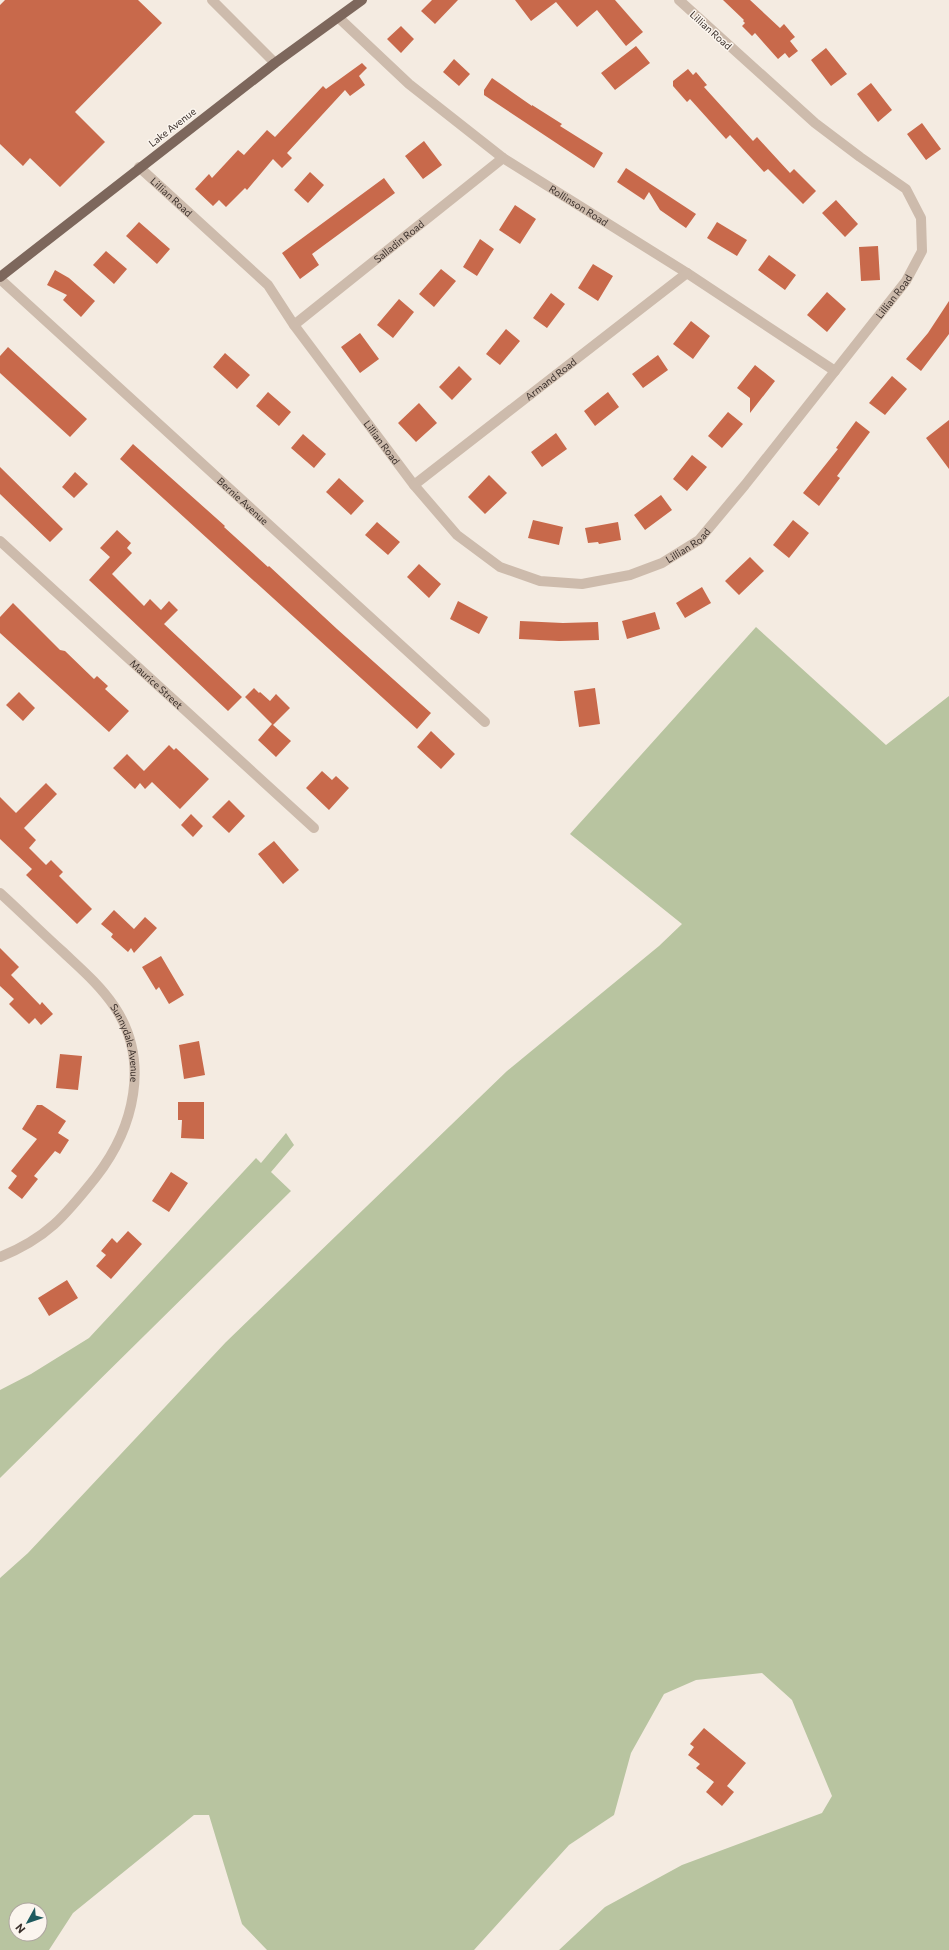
<svg xmlns="http://www.w3.org/2000/svg" width="949" height="1950" font-family="Commissioner,sans-serif">
<style>
.green{fill:#b8c4a0;fill-rule:evenodd}
.building{fill:#c8694b}
.lines{fill:none;stroke-linecap:round;stroke-linejoin:round}
.minor{stroke:#cdbbac;stroke-width:10}
.major{stroke:#7d675c;stroke-width:10}
.labels{text-anchor:middle;dominant-baseline:central;stroke-width:3;stroke-linejoin:round;paint-order:stroke}
.street-label{font-size:10px;fill:#3b302b;stroke:#fbf5ee}
</style>
<rect width="100%" height="100%" fill="#f4ebe1"/>
<!-- green -->
<path class="green" d="M 756,627 L 886,745 L 949,696 L 949,1950 L 559,1950 L 605,1907 L 682,1865 L 822,1813 L 832,1796 L 792,1700 L 762,1673 L 696,1680 L 664,1694 L 631,1753 L 614,1815 L 569,1845 L 474,1950 L 267,1950 L 242,1924 L 209,1815 L 194,1815 L 73,1913 L 49,1950 L 0,1950 L 0,1578 L 28,1553 L 226,1342 L 507,1071 L 659,946 L 682,924 L 570,834 ZM 16,1910 L 40,1910 L 40,1934 L 16,1934 Z
M 286,1133 L 294,1145 L 271,1172 L 291,1191 L 0,1478 L 0,1390 L 31,1374 L 89,1338 L 256,1158 L 261,1163 Z"/>
<!-- building -->
<path class="building" d="M 5,0 L 138,0 L 162,23 L 75,112 L 105,142 L 60,187 L 30,158 L 23,166 L 0,144 L 0,5 Z
M 432,0 L 458,0 L 435,24 L 421,11 Z
M 515,0 L 615,0 L 643,32 L 626,46 L 597,10 L 577,27 L 556,2 L 531,21 Z
M 723,0 L 750,0 L 780,28 L 784,24 L 795,37 L 790,41 L 798,51 L 789,58 L 785,53 L 778,59 L 755,33 L 752,36 L 742,26 L 745,23 L 743,21 L 744,20 Z
M 401,26 L 414,39 L 401,53 L 387,39 Z
M 636,46 L 650,63 L 615,90 L 601,73 Z
M 826,48 L 847,74 L 831,86 L 811,60 Z
M 454,59 L 470,74 L 459,86 L 443,72 Z
M 362,63 L 367,68 L 359,76 L 365,85 L 350,96 L 345,90 L 287,153 L 292,158 L 282,168 L 273,159 L 247,190 L 245,188 L 226,207 L 219,200 L 213,206 L 195,189 L 209,174 L 212,178 L 238,150 L 244,155 L 267,130 L 275,137 L 323,86 L 326,89 Z
M 688,69 L 693,75 L 696,72 L 707,85 L 704,87 L 753,141 L 757,137 L 790,173 L 794,169 L 816,191 L 803,204 L 768,169 L 764,172 L 730,135 L 726,139 L 690,99 L 687,102 L 673,86 L 673,81 Z
M 492,78 L 532,106 L 532,105 L 562,124 L 560,126 L 603,153 L 594,168 L 484,95 L 484,90 Z
M 871,83 L 892,110 L 878,122 L 857,94 Z
M 922,123 L 941,149 L 926,160 L 907,134 Z
M 424,141 L 442,165 L 423,179 L 405,156 Z
M 626,168 L 696,214 L 686,228 L 660,210 L 649,192 L 644,200 L 617,182 Z
M 310,172 L 324,185 L 308,203 L 294,190 Z
M 384,178 L 395,193 L 312,254 L 319,265 L 300,279 L 282,253 Z
M 836,200 L 858,224 L 845,237 L 822,213 Z
M 515,205 L 536,219 L 520,244 L 499,230 Z
M 139,222 L 170,249 L 157,264 L 126,236 Z
M 717,222 L 747,240 L 737,256 L 707,238 Z
M 480,239 L 494,249 L 477,276 L 463,267 Z
M 878,246 L 880,280 L 861,281 L 859,247 Z
M 106,251 L 127,269 L 114,284 L 93,265 Z
M 769,255 L 796,275 L 785,290 L 758,270 Z
M 593,264 L 613,276 L 598,301 L 578,288 Z
M 441,269 L 456,281 L 434,307 L 419,294 Z
M 55,270 L 69,278 L 95,301 L 81,317 L 63,300 L 67,295 L 47,285 Z
M 827,292 L 846,309 L 827,332 L 807,315 Z
M 551,293 L 565,304 L 547,328 L 533,318 Z
M 399,299 L 414,312 L 393,338 L 377,325 Z
M 949,301 L 949,334 L 921,371 L 906,359 L 928,333 Z
M 691,321 L 710,336 L 693,359 L 673,344 Z
M 506,329 L 520,341 L 500,365 L 486,354 Z
M 360,333 L 379,359 L 360,373 L 341,347 Z
M 8,347 L 87,419 L 70,437 L 0,373 L 0,356 Z
M 225,353 L 250,375 L 237,389 L 213,367 Z
M 658,355 L 668,370 L 643,388 L 632,374 Z
M 755,365 L 775,381 L 750,413 L 750,398 L 737,388 Z
M 459,366 L 472,379 L 452,400 L 439,387 Z
M 892,376 L 907,389 L 885,415 L 869,403 Z
M 268,392 L 291,412 L 279,426 L 256,406 Z
M 608,392 L 619,407 L 595,426 L 584,411 Z
M 419,403 L 437,423 L 416,442 L 398,423 Z
M 728,412 L 743,424 L 722,448 L 708,436 Z
M 949,420 L 949,469 L 926,438 Z
M 856,421 L 870,432 L 837,476 L 840,478 L 819,506 L 803,493 L 838,449 L 836,448 Z
M 556,433 L 567,449 L 542,467 L 531,452 Z
M 303,434 L 326,454 L 314,468 L 291,448 Z
M 133,444 L 225,526 L 224,527 L 268,567 L 269,566 L 337,629 L 431,713 L 417,729 L 120,459 Z
M 692,455 L 707,467 L 687,491 L 673,479 Z
M 0,467 L 63,529 L 50,542 L 0,494 Z
M 75,472 L 88,484 L 74,498 L 62,487 Z
M 489,475 L 507,493 L 485,514 L 468,497 Z
M 339,478 L 364,501 L 351,515 L 326,492 Z
M 661,495 L 672,510 L 645,530 L 634,515 Z
M 533,520 L 563,527 L 559,545 L 528,538 Z
M 793,520 L 809,533 L 789,558 L 773,545 Z
M 377,522 L 400,542 L 388,555 L 365,535 Z
M 618,522 L 621,540 L 599,544 L 598,542 L 588,543 L 585,528 Z
M 117,530 L 131,543 L 127,548 L 132,553 L 112,574 L 144,606 L 150,599 L 161,610 L 169,601 L 178,610 L 164,624 L 242,697 L 228,711 L 89,580 L 110,557 L 100,548 Z
M 750,557 L 764,571 L 739,595 L 725,581 Z
M 419,564 L 441,584 L 429,598 L 407,577 Z
M 702,587 L 711,603 L 685,618 L 676,603 Z
M 458,601 L 488,617 L 479,634 L 450,619 Z
M 13,603 L 60,650 L 65,651 L 94,679 L 97,676 L 108,686 L 105,689 L 129,711 L 109,732 L 0,633 L 0,617 Z
M 655,612 L 660,629 L 627,639 L 622,621 Z
M 520,621 L 563,623 L 598,622 L 599,640 L 559,641 L 519,639 Z
M 254,688 L 259,693 L 260,692 L 270,701 L 276,694 L 290,708 L 273,725 L 291,741 L 276,757 L 258,740 L 272,724 L 245,697 Z
M 595,688 L 600,724 L 579,727 L 574,691 Z
M 19,692 L 35,708 L 23,721 L 6,705 Z
M 431,731 L 455,754 L 441,769 L 417,747 Z
M 169,745 L 174,750 L 176,748 L 209,779 L 180,809 L 152,782 L 145,789 L 140,783 L 135,789 L 113,768 L 127,754 L 144,771 Z
M 322,771 L 332,780 L 336,776 L 349,788 L 329,810 L 306,788 Z
M 46,783 L 57,794 L 24,828 L 36,840 L 29,848 L 46,865 L 51,860 L 63,872 L 59,876 L 92,909 L 77,924 L 26,875 L 32,869 L 0,839 L 0,797 L 16,813 Z
M 229,800 L 245,816 L 229,833 L 212,817 Z
M 191,814 L 203,826 L 193,837 L 181,825 Z
M 274,841 L 299,870 L 283,884 L 258,854 Z
M 114,910 L 134,929 L 145,917 L 157,928 L 134,953 L 131,948 L 128,952 L 111,937 L 113,934 L 101,924 Z
M 0,948 L 19,967 L 11,975 L 40,1005 L 42,1002 L 53,1014 L 41,1025 L 35,1018 L 29,1024 L 9,1004 L 14,999 L 0,986 Z
M 161,956 L 184,995 L 169,1004 L 159,987 L 156,990 L 142,967 Z
M 199,1041 L 205,1075 L 184,1079 L 179,1045 Z
M 60,1054 L 82,1056 L 78,1090 L 56,1088 Z
M 178,1102 L 204,1102 L 204,1139 L 181,1138 L 182,1120 L 178,1120 Z
M 37,1105 L 42,1105 L 66,1121 L 58,1133 L 69,1140 L 60,1154 L 55,1151 L 34,1176 L 38,1179 L 22,1199 L 8,1188 L 17,1176 L 11,1171 L 37,1139 L 22,1129 Z
M 171,1172 L 188,1183 L 169,1212 L 152,1201 Z
M 128,1231 L 142,1244 L 111,1279 L 96,1266 L 106,1255 L 101,1251 L 112,1238 L 117,1243 Z
M 67,1280 L 78,1298 L 49,1316 L 38,1298 Z
M 704,1728 L 746,1763 L 727,1786 L 734,1792 L 722,1806 L 706,1792 L 714,1782 L 696,1768 L 700,1764 L 688,1755 L 694,1747 L 690,1744 Z"/>
<g class="lines">
<!-- minor -->
<g class="minor">
<path d="M 212,0 L 275,63"/>
<path id="s1" d="M 339,18 L 409,84 L 503,158 L 687,273 L 835,371"/>
<path id="s2" d="M 139,167 L 268,285 L 294,325 L 414,485 L 457,535 L 500,567 L 540,581 L 582,584 L 630,575 L 662,563 L 699,540 L 745,485 L 906,281 L 922,251 L 921,218 L 906,189 L 860,157 L 815,123 L 679,0"/>
<path id="s3" d="M 0,279 L 485,722"/>
<path id="s4" d="M 294,325 L 503,158"/>
<path id="s5" d="M 414,485 L 687,273"/>
<path id="s6" d="M 0,541 L 314,828"/>
<path id="s7" d="M 0,893 C 21,912 41,932 62,951 C 80,968 100,985 114,1006 C 151,1061 134,1128 96,1177 C 65,1216 47,1238 0,1257"/>
</g>
<!-- major -->
<path class="major" d="M 0,277 L 275,63 L 362,0"/>
</g>
<g class="labels">
<!-- street labels -->
<g class="street-label">
<text transform="translate(711 30) rotate(42)">Lillian Road</text>
<text transform="translate(172 127) rotate(-38)">Lake Avenue</text>
<text stroke="none"><textPath href="#s2" startOffset="44">Lillian Road</textPath></text>
<text stroke="none"><textPath href="#s1" startOffset="305">Rollinson Road</textPath></text>
<text stroke="none"><textPath href="#s4" startOffset="134">Salladin Road</textPath></text>
<text stroke="none"><textPath href="#s2" startOffset="1065">Lillian Road</textPath></text>
<text stroke="none"><textPath href="#s5" startOffset="173">Armand Road</textPath></text>
<text stroke="none"><textPath href="#s2" startOffset="369">Lillian Road</textPath></text>
<text stroke="none"><textPath href="#s3" startOffset="329">Bernie Avenue</textPath></text>
<text stroke="none"><textPath href="#s2" startOffset="741">Lillian Road</textPath></text>
<text stroke="none"><textPath href="#s6" startOffset="212">Maurice Street</textPath></text>
<text stroke="none"><textPath href="#s7" startOffset="200">Sunnydale Avenue</textPath></text>
</g>
</g>
<!-- north arrow -->
<g transform="translate(28 1922) rotate(230)"><circle r="19" fill="#fbf5ee" stroke="#aea6a0"/>
<path d="M0-3L7 15L0 10L-7 15Z" fill="#1f5a5e"/>
<text y="-6" font-size="11" font-weight="bold" text-anchor="middle" fill="#3b302b">N</text>
</g>
</svg>
